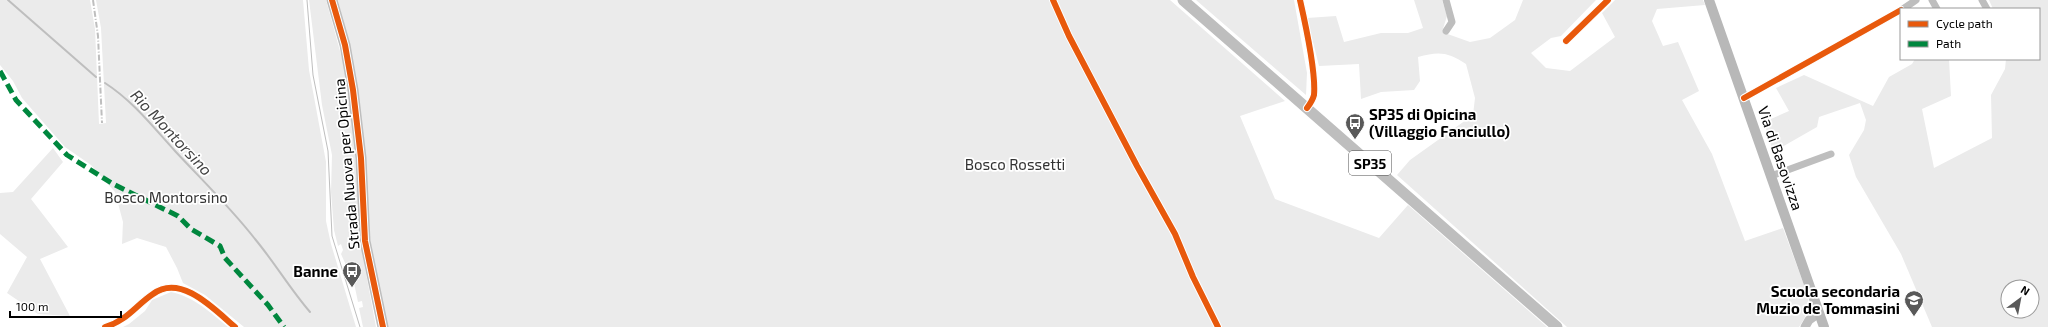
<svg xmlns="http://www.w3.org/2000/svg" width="2048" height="327" font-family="'Exo 2',sans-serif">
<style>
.green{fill:#ebebeb;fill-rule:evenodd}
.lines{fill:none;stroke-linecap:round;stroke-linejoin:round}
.stream{stroke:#bebebe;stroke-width:2}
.minor{stroke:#bebebe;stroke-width:7}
.tertiary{stroke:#bebebe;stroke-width:9}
.secondary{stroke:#b8b8b8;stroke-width:10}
.primary{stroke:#bebebe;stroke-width:11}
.tram{stroke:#bebebe;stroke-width:1}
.rail{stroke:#bebebe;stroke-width:2;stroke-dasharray:6 2 1 2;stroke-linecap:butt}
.quiet{stroke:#00873e;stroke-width:5;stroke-dasharray:10 5;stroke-linecap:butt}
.cycleway-casing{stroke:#fff;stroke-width:8}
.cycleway{stroke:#e8590c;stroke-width:6}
.labels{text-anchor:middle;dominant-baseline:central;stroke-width:3.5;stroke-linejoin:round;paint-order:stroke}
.shield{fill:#fff;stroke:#4c4c4c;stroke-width:1}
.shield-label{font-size:14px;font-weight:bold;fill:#000}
.poi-label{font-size:15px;font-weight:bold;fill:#000;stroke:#fff;text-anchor:end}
.street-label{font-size:15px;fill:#000;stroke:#fff}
.park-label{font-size:15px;fill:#323232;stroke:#fff}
.water-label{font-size:16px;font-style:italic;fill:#434343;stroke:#fff}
</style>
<rect width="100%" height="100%" fill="#fff"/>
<!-- green -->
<path class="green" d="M 0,0 L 90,0 L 95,29 L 99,124 L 106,123 L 101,28 L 96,0 L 303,0 L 309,70 L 326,162 L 326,221 L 331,244 L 356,327 L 244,327 L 205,295 L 183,283 L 177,268 L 166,247 L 137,238 L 122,244 L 123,222 L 115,192 L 91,165 L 65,147 L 22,98 L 13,81 L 0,65 Z
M 309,0 L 326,0 L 343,62 L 353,121 L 362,252 L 376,327 L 363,327 L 359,308 L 363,307 L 362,301 L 358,302 L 354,283 L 341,254 L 343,250 L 341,244 L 338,246 L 334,230 L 331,192 L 332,155 L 322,105 Z
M 338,0 L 1170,0 L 1285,101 L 1240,116 L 1275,199 L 1379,238 L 1408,205 L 1547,327 L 387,327 L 369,234 L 353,64 Z
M 1196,0 L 1294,0 L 1307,73 L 1306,95 Z
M 1414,0 L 1442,0 L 1447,16 L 1442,32 L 1470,42 L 1490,38 L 1515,20 L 1523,0 L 1596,0 L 1561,36 L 1551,38 L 1531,53 L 1546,68 L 1570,71 L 1615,37 L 1602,13 L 1615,0 L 1703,0 L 1705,5 L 1657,9 L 1652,21 L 1663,46 L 1678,42 L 1699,91 L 1682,100 L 1712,154 L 1745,241 L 1783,228 L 1808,296 C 1810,310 1806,316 1799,327 L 1567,327 L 1397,175 L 1410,160 L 1473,115 L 1475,98 L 1466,64 C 1448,52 1439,51 1418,57 L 1420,81 L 1414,90 L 1381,92 L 1361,99 L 1359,64 L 1319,66 L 1307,18 L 1336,16 L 1344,42 L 1381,33 L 1408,33 L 1423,28 Z
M 1989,0 L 2048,0 L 2048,327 L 1932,327 L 1901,254 L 1856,177 L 1849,155 L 1864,130 L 1866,120 L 1860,103 L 1819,117 L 1817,127 L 1773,152 L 1764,122 L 1789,111 L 1776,88 L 1804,75 L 1873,106 L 1889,77 L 1912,64 L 1915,59 L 1949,59 L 1951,96 L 1922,109 L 1934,168 L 1992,138 L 1991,95 L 2005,69 L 2006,59 L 2039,59 L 2039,9 L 1993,9 ZM 2008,287 L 2032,287 L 2032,311 L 2008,311 Z
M 53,148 L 63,162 L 31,199 L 68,247 L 40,259 L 70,316 L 38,314 L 7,293 L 27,257 L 0,234 L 0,193 L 13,192 Z
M 171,292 C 194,297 210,312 228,327 L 123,327 L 129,324 L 145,311 L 152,300 Z"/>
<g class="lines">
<!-- stream -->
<path class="stream" d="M 8,0 L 96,77
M 105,83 C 133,101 153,127 175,151 C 202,180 231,208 255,239 C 275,263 290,289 310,312"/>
<!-- minor -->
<path class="minor" d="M 1300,0 C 1305,22 1316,73 1314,95 C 1313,99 1310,104 1307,108
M 1446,0 L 1452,22 L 1446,31
M 1932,0 L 1937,9
M 1982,0 L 1987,9
M 1903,9 L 1916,0
M 1566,41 L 1608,0
M 1744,98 L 1901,10
M 1771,176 L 1831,154
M 105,327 C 128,320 135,306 153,294 C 181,273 215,310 235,327"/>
<!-- tertiary -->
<path class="tertiary" d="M 1805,327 L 1809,320 L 1819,313"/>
<!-- secondary -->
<path class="secondary" d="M 1709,0 L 1824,327"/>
<!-- primary -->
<path class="primary" d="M 332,0 L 345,45 L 353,90 L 361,158 L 365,241 L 383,327
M 1183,0 L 1557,327"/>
<!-- tram -->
<path class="tram" d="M 307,0 L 313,75 L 328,151 L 332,236 L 360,327"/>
<!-- rail -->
<path class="rail" d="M 93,0 L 98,36 L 102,123"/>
<!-- quiet -->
<path class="quiet" d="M 0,71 L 16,100 L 67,155 L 113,184 L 178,216 L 191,229 L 220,246 L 225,258 L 268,305 L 284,327"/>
<defs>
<path id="cycleway" d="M 332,0 L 345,45 L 353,90 L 361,158 L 365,241 L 383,327
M 1053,0 L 1069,36 L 1137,166 L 1175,234 L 1193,277 L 1218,327
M 1300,0 C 1305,22 1316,73 1314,95 C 1313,99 1310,104 1307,108
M 1566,41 L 1608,0
M 1744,98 L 1901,10
M 105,327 C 128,320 135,306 153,294 C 181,273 215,310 235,327"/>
</defs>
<!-- cycleway casing -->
<use href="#cycleway" class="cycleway-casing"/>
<!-- cycleway -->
<use href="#cycleway" class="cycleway"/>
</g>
<!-- icons -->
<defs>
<symbol id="bus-pin" viewBox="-11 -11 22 30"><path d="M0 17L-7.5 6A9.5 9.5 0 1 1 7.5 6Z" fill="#595959" stroke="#fff"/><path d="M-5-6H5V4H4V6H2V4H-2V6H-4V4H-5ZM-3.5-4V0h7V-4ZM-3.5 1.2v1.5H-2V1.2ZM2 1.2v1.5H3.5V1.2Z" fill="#fff"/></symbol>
<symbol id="school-pin" viewBox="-11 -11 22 30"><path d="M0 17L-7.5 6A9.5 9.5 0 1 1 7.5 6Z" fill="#595959" stroke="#fff"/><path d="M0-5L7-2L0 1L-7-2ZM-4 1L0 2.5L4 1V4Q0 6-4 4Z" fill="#fff"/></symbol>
</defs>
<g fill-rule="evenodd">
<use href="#bus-pin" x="1344" y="112" width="22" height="30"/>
<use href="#bus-pin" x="341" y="260" width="22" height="30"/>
<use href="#school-pin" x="1903" y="289" width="22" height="30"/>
</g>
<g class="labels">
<!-- shield labels -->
<rect class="shield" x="1349" y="151" width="42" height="24" rx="3"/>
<g class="shield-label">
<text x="1370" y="163">SP35</text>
</g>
<!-- poi labels -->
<g class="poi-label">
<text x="1369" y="114" text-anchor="start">SP35 di Opicina<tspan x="1369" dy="17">(Villaggio Fanciullo)</tspan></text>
<text x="338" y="271">Banne</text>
<text x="1900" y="291">Scuola secondaria<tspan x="1900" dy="17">Muzio de Tommasini</tspan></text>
</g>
<!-- street labels -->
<g class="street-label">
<text transform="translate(1781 158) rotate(71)">Via di Basovizza</text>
<text transform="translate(346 164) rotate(-95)">Strada Nuova per Opicina</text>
</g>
<!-- park labels -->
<g class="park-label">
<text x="1015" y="164">Bosco Rossetti</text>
<text x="166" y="197">Bosco Montorsino</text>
</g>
<!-- water labels -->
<g class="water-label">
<text transform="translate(172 132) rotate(47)">Rio Montorsino</text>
</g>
</g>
<!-- legend -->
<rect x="1900" y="8" width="140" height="52" fill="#ffffff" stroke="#999999"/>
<rect x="1908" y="21" width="20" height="6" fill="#e8590c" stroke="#999999"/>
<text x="1936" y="28" font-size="12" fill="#000000">Cycle path</text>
<rect x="1908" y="41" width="20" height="6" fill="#00873e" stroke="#999999"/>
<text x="1936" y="48" font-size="12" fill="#000000">Path</text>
<!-- north arrow -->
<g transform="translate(2020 299) rotate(32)"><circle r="19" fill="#ffffff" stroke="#999999"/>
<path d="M0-3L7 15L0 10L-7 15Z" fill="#595959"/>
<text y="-6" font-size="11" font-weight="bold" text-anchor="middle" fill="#000000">N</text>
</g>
<!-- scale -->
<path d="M10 311v6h111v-6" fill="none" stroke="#000000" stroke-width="2"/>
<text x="16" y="311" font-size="12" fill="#000000" stroke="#ffffff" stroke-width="3" paint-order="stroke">100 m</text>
</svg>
